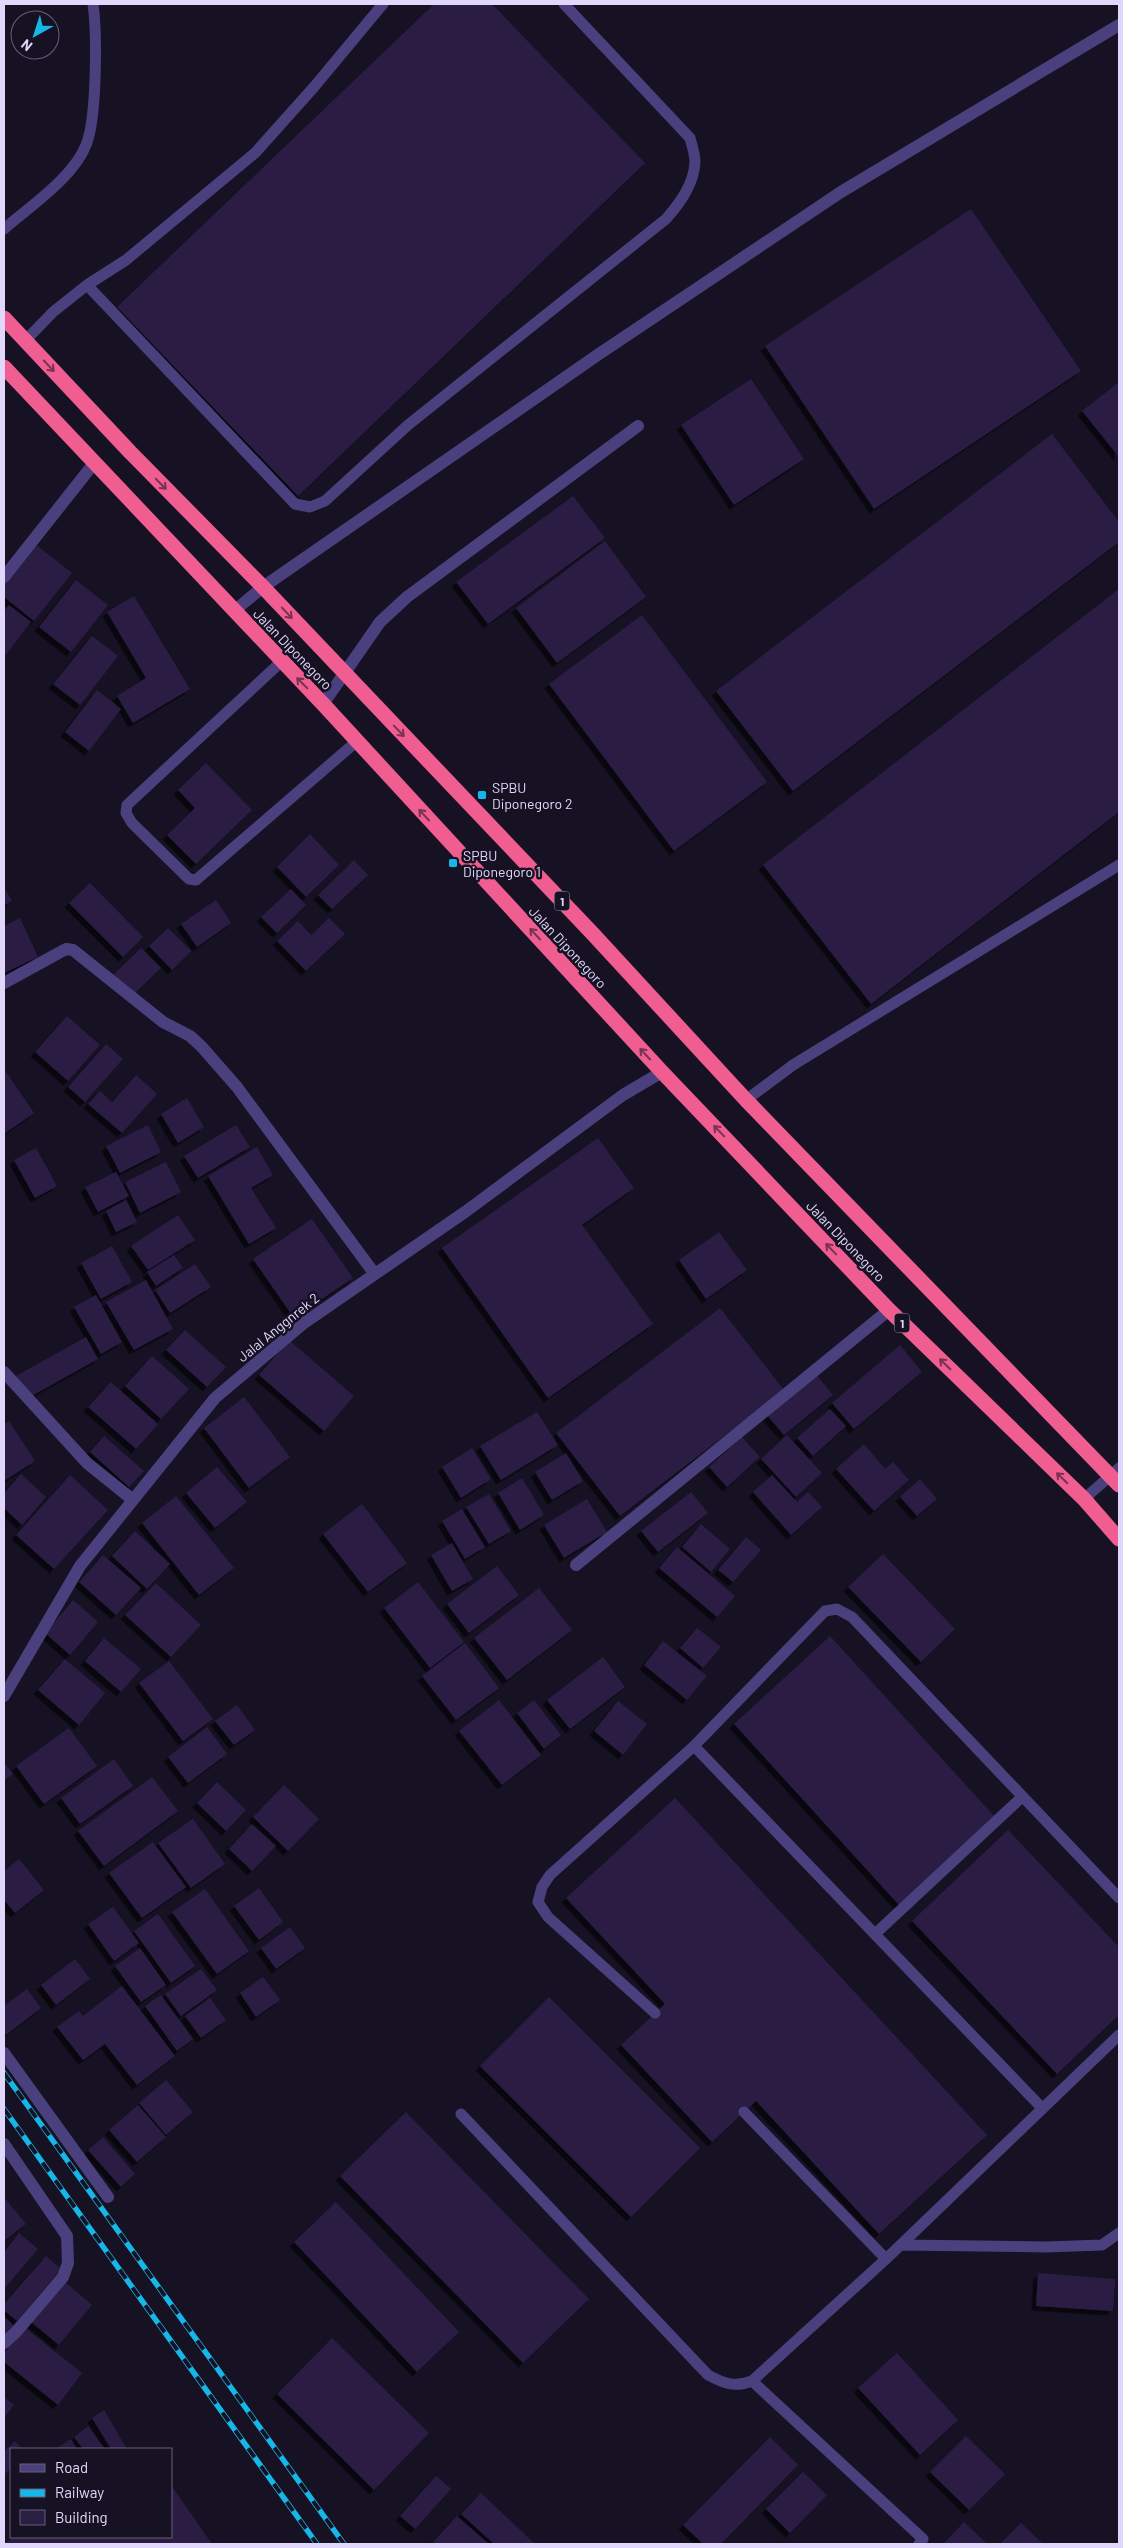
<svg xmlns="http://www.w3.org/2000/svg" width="1123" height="2548" font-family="Barlow,sans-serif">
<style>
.building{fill:#2a1e42;filter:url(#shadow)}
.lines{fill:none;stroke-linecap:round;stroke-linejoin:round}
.lane{stroke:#4b407e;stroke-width:11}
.street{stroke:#4b407e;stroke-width:12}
.highway{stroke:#f05d90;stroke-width:15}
.rail-casing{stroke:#16b7e8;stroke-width:5.5}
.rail{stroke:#161123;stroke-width:4;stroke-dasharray:11;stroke-linecap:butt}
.oneway{stroke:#783354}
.poi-dot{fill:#16b7e8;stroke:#161123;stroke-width:2}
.labels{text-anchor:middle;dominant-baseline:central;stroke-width:5;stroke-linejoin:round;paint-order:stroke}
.shield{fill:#161123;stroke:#a39cba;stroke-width:1}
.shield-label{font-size:12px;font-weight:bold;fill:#e0d7fb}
.street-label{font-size:14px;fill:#e0d7fb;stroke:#161123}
.poi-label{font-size:14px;fill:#e0d7fb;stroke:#161123;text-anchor:start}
</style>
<defs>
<filter id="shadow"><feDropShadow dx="-4.5" dy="4.5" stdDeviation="0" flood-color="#0009"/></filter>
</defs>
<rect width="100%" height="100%" fill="#161123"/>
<!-- building -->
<path class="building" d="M 434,4 L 492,4 L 645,163 L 298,496 L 117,307 Z
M 971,209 L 1081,371 L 874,509 L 765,346 Z
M 751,379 L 804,459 L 734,505 L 681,425 Z
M 1119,382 L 1119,457 L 1082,411 Z
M 1052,434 L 1119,522 L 1119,542 L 793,791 L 716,691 Z
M 573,496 L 605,538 L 488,624 L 456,582 Z
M 605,541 L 646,597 L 557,663 L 516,608 Z
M 35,544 L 72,573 L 34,621 L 4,597 L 4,583 Z
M 76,580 L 108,605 L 71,652 L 39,627 Z
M 1119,589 L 1119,812 L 871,1004 L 763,865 Z
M 134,596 L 190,689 L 133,723 L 117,696 L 146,678 L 107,612 Z
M 9,605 L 31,622 L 4,657 L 4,611 Z
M 642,615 L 767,782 L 674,851 L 549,684 Z
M 92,636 L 118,656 L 80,705 L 53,684 Z
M 97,690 L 121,709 L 89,751 L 65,732 Z
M 206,763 L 252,810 L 196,864 L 167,835 L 195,808 L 178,790 Z
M 310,834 L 339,865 L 306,897 L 277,867 Z
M 354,860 L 368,875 L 332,909 L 318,895 Z
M 90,883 L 143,937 L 123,957 L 69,903 Z
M 4,887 L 12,901 L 4,905 Z
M 291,889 L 306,905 L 277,933 L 261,917 Z
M 216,900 L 231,923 L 197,947 L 181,924 Z
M 20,918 L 38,957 L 4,973 L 4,926 Z
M 329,918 L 345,934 L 306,971 L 277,941 L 298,921 L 311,935 Z
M 168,928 L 191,951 L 172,970 L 149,946 Z
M 141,948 L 161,968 L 133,995 L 113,975 Z
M 67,1016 L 100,1045 L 68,1081 L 35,1052 Z
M 106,1044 L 123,1059 L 85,1102 L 68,1087 Z
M 4,1069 L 34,1113 L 4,1134 Z
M 136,1075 L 157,1094 L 122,1133 L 88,1104 L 100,1091 L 112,1102 Z
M 187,1098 L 204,1127 L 178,1143 L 161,1114 Z
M 148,1125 L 161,1152 L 120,1173 L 106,1146 Z
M 236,1125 L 250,1147 L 198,1178 L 184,1156 Z
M 598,1138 L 634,1188 L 582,1225 L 653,1324 L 548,1398 L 442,1248 Z
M 257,1147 L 273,1175 L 251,1188 L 276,1228 L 249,1244 L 208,1176 Z
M 36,1148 L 57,1186 L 35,1198 L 14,1160 Z
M 166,1162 L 181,1192 L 140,1213 L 125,1182 Z
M 116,1172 L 129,1196 L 98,1212 L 85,1187 Z
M 126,1200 L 137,1222 L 116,1232 L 106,1211 Z
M 178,1215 L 195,1240 L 148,1270 L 131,1246 Z
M 312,1219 L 353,1278 L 294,1318 L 253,1259 Z
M 719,1232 L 747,1270 L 706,1299 L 679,1260 Z
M 112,1246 L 132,1282 L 101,1299 L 81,1263 Z
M 174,1255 L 183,1268 L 156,1286 L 147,1272 Z
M 195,1264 L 211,1287 L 170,1313 L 155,1290 Z
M 146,1280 L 173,1329 L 134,1350 L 106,1302 Z
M 96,1295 L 122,1342 L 101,1354 L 74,1307 Z
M 720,1308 L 784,1390 L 620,1516 L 556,1433 Z
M 185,1330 L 226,1367 L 207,1387 L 166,1350 Z
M 86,1337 L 98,1359 L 28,1398 L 16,1376 Z
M 289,1340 L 354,1396 L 324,1431 L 259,1375 Z
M 900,1345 L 922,1372 L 854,1429 L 832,1403 Z
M 152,1356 L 189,1389 L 161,1419 L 125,1386 Z
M 815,1373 L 833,1395 L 784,1435 L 765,1413 Z
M 111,1382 L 158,1424 L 136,1449 L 88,1407 Z
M 244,1397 L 290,1457 L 249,1488 L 204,1428 Z
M 830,1409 L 846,1426 L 813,1456 L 797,1438 Z
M 537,1412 L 558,1445 L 501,1480 L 480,1446 Z
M 9,1421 L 35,1461 L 4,1481 L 4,1424 Z
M 787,1435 L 822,1473 L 796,1497 L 761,1459 Z
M 104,1436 L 144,1471 L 129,1487 L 90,1452 Z
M 742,1437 L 760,1457 L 727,1487 L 709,1467 Z
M 864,1444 L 885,1469 L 893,1462 L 909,1480 L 874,1511 L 836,1469 Z
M 472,1448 L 491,1479 L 461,1498 L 442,1467 Z
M 566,1453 L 583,1481 L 552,1500 L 535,1472 Z
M 217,1467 L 247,1502 L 215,1528 L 186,1493 Z
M 21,1474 L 46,1497 L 22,1525 L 4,1508 L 4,1493 Z
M 70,1475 L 108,1510 L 54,1569 L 16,1535 Z
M 772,1475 L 797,1502 L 808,1492 L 822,1507 L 791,1535 L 753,1492 Z
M 522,1478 L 544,1515 L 520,1530 L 498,1493 Z
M 920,1479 L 937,1499 L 917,1516 L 900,1497 Z
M 691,1492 L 708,1513 L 658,1552 L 641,1531 Z
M 489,1494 L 511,1531 L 489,1544 L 466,1507 Z
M 176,1496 L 234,1568 L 199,1595 L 142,1523 Z
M 587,1499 L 607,1532 L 564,1558 L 544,1525 Z
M 362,1504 L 407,1563 L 368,1592 L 323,1534 Z
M 462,1509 L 485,1547 L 465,1559 L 442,1521 Z
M 701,1524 L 730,1549 L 711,1572 L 682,1547 Z
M 135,1531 L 170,1564 L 147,1589 L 112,1556 Z
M 746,1537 L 761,1550 L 733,1582 L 718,1570 Z
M 452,1543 L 473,1579 L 452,1591 L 431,1555 Z
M 677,1547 L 735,1596 L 717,1617 L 659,1568 Z
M 883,1554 L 955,1629 L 921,1662 L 848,1587 Z
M 103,1555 L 141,1588 L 116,1615 L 79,1582 Z
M 497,1566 L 519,1595 L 469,1633 L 447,1604 Z
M 418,1582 L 464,1642 L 430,1668 L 384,1608 Z
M 156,1583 L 201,1625 L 171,1657 L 125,1615 Z
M 539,1588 L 572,1630 L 507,1680 L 474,1638 Z
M 73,1600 L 98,1622 L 70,1655 L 45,1633 Z
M 697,1628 L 721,1647 L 703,1668 L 680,1648 Z
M 830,1636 L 995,1817 L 899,1905 L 734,1724 Z
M 104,1638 L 141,1669 L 121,1692 L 85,1661 Z
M 663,1641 L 707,1676 L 687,1700 L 644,1665 Z
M 465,1643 L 499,1688 L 456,1720 L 422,1676 Z
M 603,1657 L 625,1687 L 570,1729 L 547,1700 Z
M 65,1659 L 105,1693 L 79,1725 L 38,1690 Z
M 169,1661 L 213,1719 L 183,1741 L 139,1683 Z
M 499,1700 L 541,1755 L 502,1785 L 459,1731 Z
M 534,1700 L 561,1735 L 544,1749 L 517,1713 Z
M 618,1701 L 647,1724 L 623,1755 L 594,1731 Z
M 237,1705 L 255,1730 L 234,1745 L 215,1721 Z
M 207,1727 L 227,1754 L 188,1783 L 168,1757 Z
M 69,1728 L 97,1766 L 44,1804 L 16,1766 Z
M 114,1759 L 133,1786 L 80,1824 L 61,1798 Z
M 4,1762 L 13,1774 L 4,1781 Z
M 152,1777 L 178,1811 L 104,1866 L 78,1831 Z
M 217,1782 L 246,1810 L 226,1831 L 197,1803 Z
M 284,1785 L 319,1819 L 288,1851 L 253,1817 Z
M 675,1798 L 987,2135 L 879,2234 L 756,2101 L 712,2142 L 621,2045 L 665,2004 L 566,1898 Z
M 193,1819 L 225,1864 L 191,1888 L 158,1843 Z
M 252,1824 L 276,1846 L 252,1871 L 229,1849 Z
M 1008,1830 L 1119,1947 L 1119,2015 L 1057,2074 L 912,1921 Z
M 153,1842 L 186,1887 L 142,1918 L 109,1873 Z
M 19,1859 L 44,1890 L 15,1913 L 4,1900 L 4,1871 Z
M 259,1888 L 283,1922 L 259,1940 L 234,1906 Z
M 205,1889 L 249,1951 L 217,1974 L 172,1912 Z
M 113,1907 L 139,1943 L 114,1961 L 88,1924 Z
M 158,1914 L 195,1966 L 171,1983 L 134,1931 Z
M 290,1927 L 305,1948 L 276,1969 L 261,1948 Z
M 140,1948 L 166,1985 L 141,2002 L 115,1966 Z
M 75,1959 L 90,1979 L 56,2005 L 41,1985 Z
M 201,1969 L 217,1990 L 181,2016 L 165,1994 Z
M 263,1977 L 280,2000 L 256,2017 L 240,1993 Z
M 122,1986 L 175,2056 L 137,2085 L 105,2044 L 83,2060 L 57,2027 L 79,2011 L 83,2016 Z
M 27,1989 L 41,2008 L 6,2035 L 4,2031 L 4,2006 Z
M 161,1995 L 193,2039 L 177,2051 L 145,2006 Z
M 549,1997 L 700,2148 L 631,2217 L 480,2066 Z
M 210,1998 L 226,2020 L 201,2038 L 185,2016 Z
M 166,2080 L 193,2112 L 166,2135 L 139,2103 Z
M 138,2105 L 166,2137 L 137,2162 L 109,2130 Z
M 406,2112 L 589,2299 L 523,2363 L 340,2176 Z
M 103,2137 L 135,2174 L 121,2187 L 88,2150 Z
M 4,2197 L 26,2224 L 4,2241 Z
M 336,2202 L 459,2332 L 417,2372 L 294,2242 Z
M 19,2233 L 38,2249 L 5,2288 L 4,2252 Z
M 46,2256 L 61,2269 L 17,2321 L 4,2310 L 4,2304 Z
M 1038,2273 L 1115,2279 L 1113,2311 L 1036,2306 Z
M 64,2281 L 92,2305 L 59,2345 L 31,2322 Z
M 4,2316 L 14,2326 L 4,2337 Z
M 24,2327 L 82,2373 L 58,2405 L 4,2362 L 4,2353 Z
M 332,2338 L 429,2433 L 374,2490 L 277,2394 Z
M 897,2353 L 958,2420 L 920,2455 L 858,2388 Z
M 4,2397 L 14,2405 L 4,2418 Z
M 104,2410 L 127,2449 L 111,2449 L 92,2418 Z
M 88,2426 L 105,2449 L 83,2449 L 74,2437 Z
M 966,2436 L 1005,2474 L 969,2510 L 930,2472 Z
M 770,2437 L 798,2465 L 721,2544 L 703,2544 L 683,2525 Z
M 71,2439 L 77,2449 L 55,2449 Z
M 15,2441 L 22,2449 L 11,2449 L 11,2468 L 4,2475 L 4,2451 Z
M 803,2472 L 827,2495 L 790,2533 L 766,2509 Z
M 436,2476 L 451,2489 L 415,2529 L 400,2516 Z
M 171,2485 L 212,2544 L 4,2544 L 13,2537 L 171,2537 Z
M 481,2493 L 535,2544 L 494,2544 L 461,2514 Z
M 457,2516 L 489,2544 L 435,2544 L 433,2542 Z
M 964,2522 L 987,2544 L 943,2544 Z
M 1021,2523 L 1043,2544 L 1000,2544 Z"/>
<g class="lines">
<!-- lane -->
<path class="lane" d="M 4,229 C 29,207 74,177 86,145 C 97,119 97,33 93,4
M 87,285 L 295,504 L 310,507 L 325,501 L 408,425 L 666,219 C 680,203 694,184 695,162 C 695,155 692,145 690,138 L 564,4
M 25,341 L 53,312 L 87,285 L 126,260 L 255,153 L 314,87 L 383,4
M 281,662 L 127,805 L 126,813 L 132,823 L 189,879 L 196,880 L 356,742
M 746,1100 L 793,1065 L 1119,865
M 1084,1499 L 1119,1468
M 694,1746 L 1042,2108
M 875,1934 L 1022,1797
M 655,2013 L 548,1917 L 538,1902 L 542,1887 L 550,1875 L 694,1746 L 825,1611 L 837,1609 L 852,1617 L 1119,1898
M 744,2112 L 886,2259
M 461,2114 L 708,2375 C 723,2383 734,2388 752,2381 L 886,2259 L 1119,2035
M 901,2245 L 1046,2247 L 1102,2245 L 1119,2233
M 752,2381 L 923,2539 L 919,2544"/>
<!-- street -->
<path class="street" d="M 4,577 L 95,462
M 234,611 L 263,587 L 599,354 L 841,192 L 1119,25
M 323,704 L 380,622 L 407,597 L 638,426
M 4,983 L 66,949 L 73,950 L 163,1022 L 190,1036 L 201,1046 L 237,1087 L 374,1273
M 4,1372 L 87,1463 L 133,1500
M 576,1565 L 889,1310
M 4,1696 L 80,1566 L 215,1398 L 304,1323 L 465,1212 L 623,1095 L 662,1072
M 4,2053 L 108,2197
M 4,2144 L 67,2236 L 68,2263 L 63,2277 L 16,2332 L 4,2343"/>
<!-- highway -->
<path class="highway" d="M 4,318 L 130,452 L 263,587 L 593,934 L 746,1100 L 1119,1485
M 4,367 L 323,704 L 662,1072 L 889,1310 L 1084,1499 L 1119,1539"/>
<defs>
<path id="rail" d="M 4,2073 L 344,2544
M 4,2109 L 317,2544"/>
</defs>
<!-- rail casing -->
<use href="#rail" class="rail-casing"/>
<!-- rail -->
<use href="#rail" class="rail"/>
</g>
<!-- one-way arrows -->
<defs><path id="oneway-shaft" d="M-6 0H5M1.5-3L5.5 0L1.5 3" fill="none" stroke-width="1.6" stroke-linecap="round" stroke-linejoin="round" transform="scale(1.25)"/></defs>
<g class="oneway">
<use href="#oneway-shaft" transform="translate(49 366) rotate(47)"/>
<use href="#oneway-shaft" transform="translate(161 484) rotate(45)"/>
<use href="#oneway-shaft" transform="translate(287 613) rotate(47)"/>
<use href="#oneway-shaft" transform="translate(302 683) rotate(-135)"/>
<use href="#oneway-shaft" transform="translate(399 731) rotate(46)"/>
<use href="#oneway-shaft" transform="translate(424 815) rotate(-133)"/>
<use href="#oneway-shaft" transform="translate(535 934) rotate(-133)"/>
<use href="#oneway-shaft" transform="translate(645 1054) rotate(-133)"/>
<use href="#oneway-shaft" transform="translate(719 1131) rotate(-134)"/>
<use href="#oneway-shaft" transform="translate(831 1249) rotate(-134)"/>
<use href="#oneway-shaft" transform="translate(945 1364) rotate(-136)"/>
<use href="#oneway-shaft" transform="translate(1062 1478) rotate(-136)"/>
</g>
<!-- markers -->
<g class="poi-dot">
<rect x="477" y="790" width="10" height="10" rx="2.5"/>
<rect x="448" y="858" width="10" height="10" rx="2.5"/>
</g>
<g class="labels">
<!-- shield labels -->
<g class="shield">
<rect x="554.5" y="891.5" width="15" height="19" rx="4"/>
<rect x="894.5" y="1313.5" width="15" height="19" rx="4"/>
</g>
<g class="shield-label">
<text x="562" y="901">1</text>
<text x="902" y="1323">1</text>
</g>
<!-- street labels -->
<g class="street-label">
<text transform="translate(293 649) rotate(46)">Jalan Diponegoro</text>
<text transform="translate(568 947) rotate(47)">Jalan Diponegoro</text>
<text transform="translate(846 1241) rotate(46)">Jalan Diponegoro</text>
<text transform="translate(278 1327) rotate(-39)">Jalal Anggnrek 2</text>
</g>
<!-- poi labels -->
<g class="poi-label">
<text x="492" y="787">SPBU<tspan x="492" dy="16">Diponegoro 2</tspan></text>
<text x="463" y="855">SPBU<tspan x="463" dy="16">Diponegoro 1</tspan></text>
</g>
</g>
<!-- border -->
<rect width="1123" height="2548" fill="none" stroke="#e0d7fb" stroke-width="10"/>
<!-- legend -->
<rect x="10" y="2448" width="162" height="90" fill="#161123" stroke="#676079"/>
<rect x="20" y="2464" width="25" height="8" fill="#4b407e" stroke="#676079"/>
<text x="55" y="2473" font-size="15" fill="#e0d7fb">Road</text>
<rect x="20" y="2489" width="25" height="8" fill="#16b7e8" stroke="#676079"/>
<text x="55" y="2498" font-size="15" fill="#e0d7fb">Railway</text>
<rect x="20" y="2510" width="25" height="15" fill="#2a1e42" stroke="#676079"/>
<text x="55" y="2523" font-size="15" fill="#e0d7fb">Building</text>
<!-- north arrow -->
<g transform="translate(35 35) rotate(219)"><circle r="24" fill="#161123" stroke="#676079"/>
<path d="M0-4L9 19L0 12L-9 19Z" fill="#16b7e8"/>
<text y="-8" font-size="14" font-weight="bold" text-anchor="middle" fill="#e0d7fb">N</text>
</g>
</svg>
